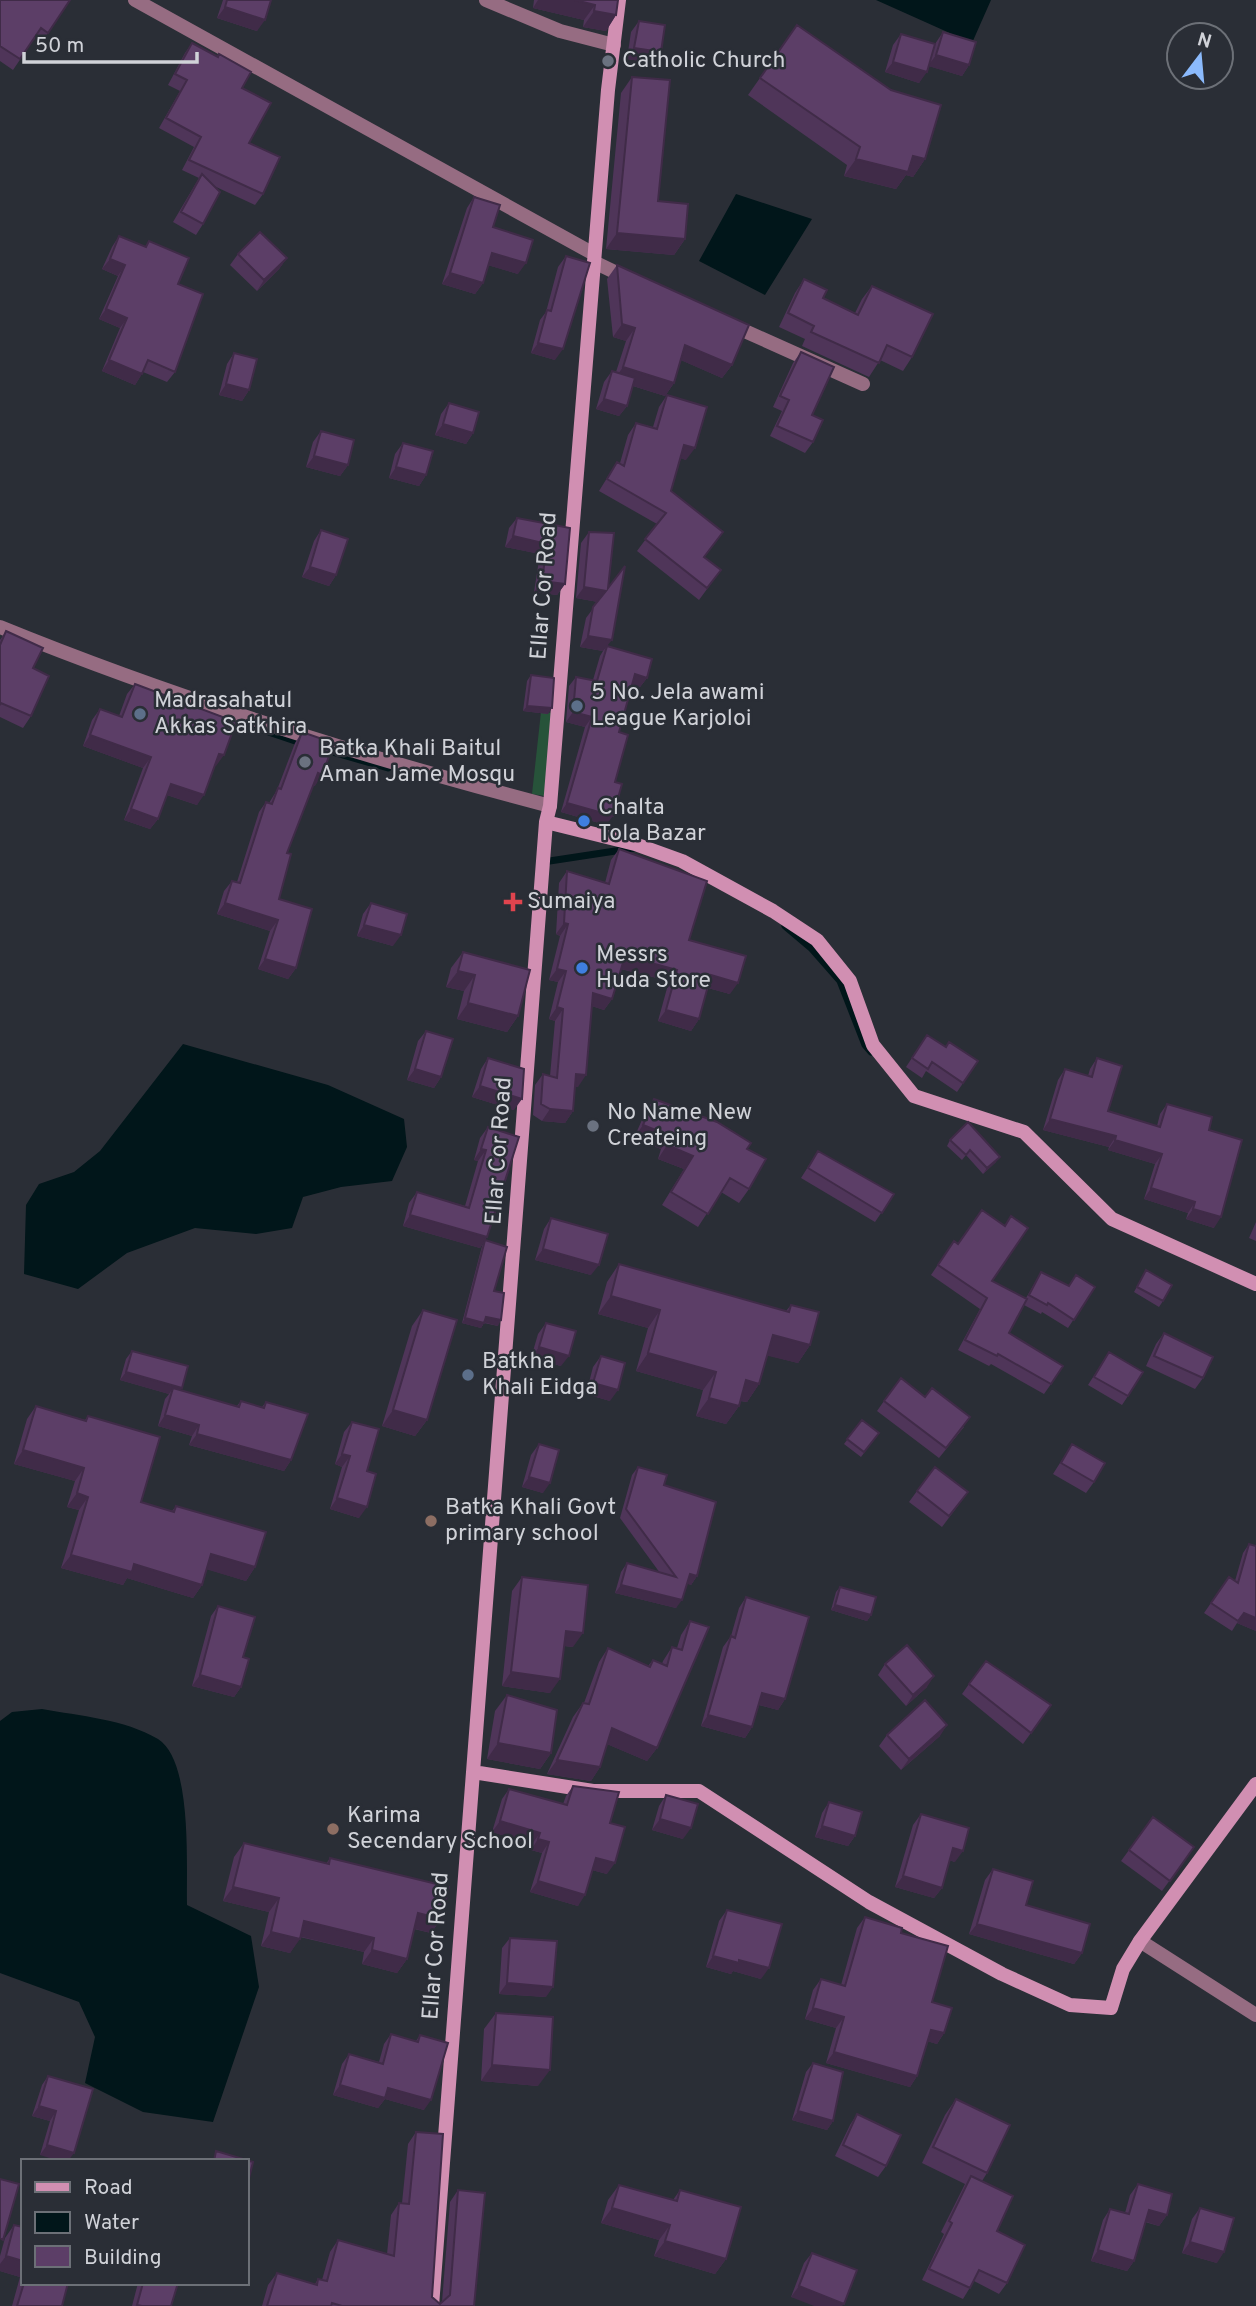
<svg xmlns="http://www.w3.org/2000/svg" width="1256" height="2306" font-family="Overpass,sans-serif">
<style>
.green{fill:#27533a}
.water{fill:#01161a}
.lines{fill:none;stroke-linecap:round;stroke-linejoin:round}
.stream{stroke:#01161a;stroke-width:7}
.street{stroke:#966c82;stroke-width:14}
.secondary{stroke:#d18fb2;stroke-width:14}
.wall{fill:#4f3559}
.shaded-wall{fill:#402b48}
.building{fill:#5c3e67;stroke:#402b48;stroke-width:2}
.worship-dot{fill:#6b7280;stroke:#2a2e36;stroke-width:2.5}
.service-dot{fill:#5c6f8a;stroke:#2a2e36;stroke-width:2.5}
.shop-dot{fill:#3f7fe0;stroke:#2a2e36;stroke-width:2.5}
.health-dot{fill:#e0444e;stroke:#2a2e36;stroke-width:2.5}
.education-dot{fill:#8d6e63;stroke:#2a2e36;stroke-width:2.5}
.labels{text-anchor:middle;dominant-baseline:central;stroke-width:5;stroke-linejoin:round;paint-order:stroke}
.poi-label{font-size:23px;fill:#d0d2d8;stroke:#2a2e36;text-anchor:start}
.street-label{font-size:23px;fill:#d0d2d8;stroke:#2a2e36}
</style>
<rect width="100%" height="100%" fill="#2a2e36"/>
<!-- green -->
<path class="green" d="M 541,712 L 554,713 L 545,796 L 532,794 Z"/>
<!-- water -->
<path class="water" d="M 876,0 L 991,0 L 972,43 Z
M 736,194 L 812,219 L 765,295 L 699,261 Z
M 183,1044 L 328,1085 L 404,1119 L 407,1147 L 392,1181 L 341,1187 L 303,1197 L 292,1228 L 256,1234 L 195,1228 L 127,1253 L 78,1289 L 24,1274 L 26,1205 L 39,1184 L 74,1172 L 100,1151 Z
M 42,1709 C 80,1716 124,1719 158,1739 C 193,1761 186,1867 187,1905 L 251,1936 L 259,1987 L 213,2122 L 143,2112 L 85,2083 L 95,2037 L 79,2002 L 0,1973 L 0,1721 L 12,1712 Z"/>
<g class="lines">
<!-- stream -->
<path class="stream" d="M 216,714 L 304,744
M 322,749 L 388,768
M 543,862 L 635,848
M 785,926 L 811,948 L 840,981 L 865,1045 L 871,1052"/>
<!-- street -->
<path class="street" d="M 135,0 L 594,254
M 486,0 L 560,31 L 614,45
M 594,262 L 627,278
M 729,324 L 863,384
M 0,627 C 179,700 363,757 550,806
M 1140,1941 L 1256,2015"/>
<!-- secondary -->
<path class="secondary" d="M 546,822 L 635,844 L 682,861 L 773,911 L 817,940 L 850,981 L 873,1045 L 914,1096 L 1024,1132 L 1112,1219 L 1256,1284
M 473,1772 L 593,1791 L 699,1791 L 869,1902 L 1002,1974 L 1070,2005 L 1111,2008 L 1123,1969 L 1140,1941 L 1256,1784
M 432,2306 L 546,822 L 550,806 L 608,90 L 619,0"/>
</g>
<!-- wall -->
<path class="wall" d="M 0,0 L 70,0 L 41,44 L 34,39 L 13,70 L 0,61 Z
M 223,0 L 271,0 L 257,31 L 217,18 Z
M 534,0 L 618,0 L 616,15 L 606,31 L 583,27 L 584,20 L 533,8 Z
M 639,21 L 653,63 L 627,59 L 631,32 Z
M 797,25 L 891,90 L 925,159 L 913,177 L 906,175 L 896,189 L 844,176 L 847,165 L 748,95 Z
M 943,32 L 969,65 L 962,76 L 929,66 L 919,83 L 885,72 L 893,45 L 901,34 L 935,44 Z
M 192,43 L 242,88 L 249,143 L 263,194 L 255,205 L 214,186 L 203,224 L 196,235 L 173,222 L 199,178 L 182,170 L 194,147 L 159,128 L 180,91 L 168,85 L 185,53 Z
M 632,77 L 658,201 L 685,239 L 674,255 L 606,249 L 621,93 Z
M 474,197 L 493,227 L 518,274 L 488,265 L 483,283 L 475,294 L 442,284 L 467,208 Z
M 119,236 L 145,247 L 149,241 L 178,284 L 175,372 L 167,382 L 143,372 L 135,385 L 102,371 L 120,328 L 99,319 L 118,276 L 102,269 L 112,247 Z
M 238,254 L 287,258 L 279,269 L 257,291 L 230,265 Z
M 566,256 L 555,360 L 531,353 L 540,320 L 546,312 L 558,267 Z
M 617,265 L 732,365 L 722,378 L 681,360 L 674,383 L 665,396 L 633,386 L 627,406 L 619,416 L 596,409 L 604,382 L 612,371 L 616,372 L 626,341 L 613,337 L 607,279 Z
M 804,279 L 823,298 L 855,313 L 862,299 L 872,286 L 912,357 L 903,371 L 880,360 L 869,377 L 802,346 L 805,339 L 779,327 L 795,293 Z
M 801,352 L 812,415 L 813,442 L 805,453 L 770,436 L 782,411 L 773,407 L 793,363 Z
M 234,353 L 249,390 L 242,401 L 219,395 L 227,364 Z
M 667,395 L 686,460 L 681,458 L 671,491 L 705,558 L 721,570 L 699,600 L 637,551 L 657,524 L 599,491 L 617,462 L 620,463 L 628,435 L 636,423 L 653,427 L 659,407 Z
M 449,403 L 473,433 L 466,444 L 435,435 L 441,414 Z
M 321,431 L 348,465 L 340,476 L 306,467 L 313,442 Z
M 403,443 L 426,475 L 419,486 L 389,478 L 395,454 Z
M 517,518 L 570,528 L 565,584 L 557,595 L 534,592 L 540,554 L 505,547 L 509,528 Z
M 321,530 L 336,575 L 329,586 L 302,577 L 314,541 Z
M 589,532 L 608,588 L 608,646 L 647,678 L 640,687 L 632,685 L 619,732 L 615,782 L 606,825 L 561,812 L 585,727 L 566,722 L 569,686 L 576,677 L 593,680 L 600,656 L 603,651 L 580,647 L 586,618 L 598,602 L 576,598 L 581,543 Z
M 6,631 L 33,668 L 31,716 L 23,728 L 0,717 L 0,640 Z
M 531,675 L 548,714 L 523,711 L 527,681 Z
M 135,684 L 216,766 L 215,766 L 197,805 L 167,795 L 158,819 L 150,829 L 124,820 L 143,768 L 83,746 L 92,720 L 100,709 L 119,716 L 127,694 Z
M 302,732 L 315,786 L 313,785 L 287,853 L 279,899 L 296,968 L 288,979 L 258,969 L 270,931 L 217,914 L 224,891 L 232,881 L 237,882 L 259,812 L 266,802 L 269,803 L 277,790 L 295,743 Z
M 619,849 L 730,994 L 708,988 L 699,1019 L 691,1031 L 658,1021 L 669,981 L 621,969 L 612,999 L 604,1010 L 592,1006 L 578,1087 L 575,1086 L 573,1111 L 565,1123 L 542,1121 L 533,1115 L 535,1085 L 543,1074 L 550,1076 L 555,1021 L 549,1019 L 558,982 L 549,980 L 560,936 L 556,934 L 559,883 L 567,871 L 605,883 L 611,860 Z
M 371,903 L 393,946 L 357,936 L 363,914 Z
M 463,952 L 518,1016 L 507,1032 L 457,1019 L 464,991 L 446,987 L 451,968 Z
M 426,1031 L 441,1077 L 434,1088 L 407,1080 L 418,1041 Z
M 927,1035 L 946,1047 L 978,1061 L 957,1092 L 926,1071 L 922,1078 L 906,1067 Z
M 488,1058 L 514,1110 L 472,1097 L 481,1069 Z
M 1097,1058 L 1108,1111 L 1157,1126 L 1160,1114 L 1167,1104 L 1209,1130 L 1214,1228 L 1186,1219 L 1188,1213 L 1144,1199 L 1155,1164 L 1108,1150 L 1109,1147 L 1043,1130 L 1058,1080 L 1065,1069 L 1088,1076 L 1090,1069 Z
M 654,1099 L 747,1149 L 749,1189 L 739,1203 L 721,1192 L 698,1227 L 662,1205 L 684,1169 L 658,1159 L 661,1149 L 634,1138 L 645,1113 Z
M 488,1127 L 487,1237 L 480,1248 L 403,1226 L 409,1203 L 417,1192 L 465,1206 L 478,1161 L 474,1160 L 480,1138 Z
M 950,1140 L 996,1162 L 983,1174 L 966,1155 L 962,1160 L 947,1146 Z
M 818,1151 L 894,1194 L 875,1222 L 801,1178 Z
M 551,1218 L 591,1275 L 535,1260 L 544,1229 Z
M 1256,1222 L 1256,1241 L 1249,1238 Z
M 485,1240 L 494,1291 L 498,1326 L 484,1323 L 481,1328 L 462,1323 L 482,1246 Z
M 954,1241 L 992,1281 L 1026,1298 L 1041,1272 L 1068,1286 L 1095,1287 L 1068,1328 L 1042,1312 L 1041,1314 L 1024,1305 L 1009,1333 L 1051,1384 L 1044,1394 L 991,1364 L 989,1366 L 958,1350 L 980,1309 L 931,1275 Z
M 619,1264 L 786,1311 L 791,1305 L 810,1345 L 798,1363 L 767,1355 L 759,1384 L 747,1402 L 740,1401 L 739,1406 L 726,1424 L 696,1416 L 703,1390 L 636,1371 L 648,1328 L 598,1314 L 607,1282 Z
M 1146,1270 L 1163,1301 L 1159,1307 L 1134,1292 Z
M 423,1310 L 427,1420 L 415,1436 L 382,1426 L 412,1326 Z
M 546,1323 L 561,1366 L 531,1358 L 538,1334 Z
M 1164,1333 L 1203,1378 L 1195,1389 L 1146,1366 L 1156,1344 Z
M 132,1351 L 180,1390 L 236,1407 L 241,1401 L 262,1407 L 266,1402 L 291,1460 L 284,1471 L 189,1445 L 192,1436 L 158,1426 L 165,1399 L 169,1394 L 120,1380 L 126,1359 Z
M 1109,1352 L 1128,1396 L 1122,1405 L 1088,1385 Z
M 601,1356 L 610,1401 L 586,1394 L 593,1367 Z
M 884,1401 L 964,1427 L 939,1458 L 877,1411 Z
M 36,1406 L 85,1420 L 88,1416 L 141,1502 L 172,1511 L 176,1506 L 255,1567 L 246,1581 L 207,1569 L 202,1585 L 193,1598 L 127,1578 L 123,1585 L 61,1568 L 79,1510 L 67,1507 L 75,1481 L 14,1464 L 27,1419 Z
M 862,1420 L 879,1433 L 861,1457 L 844,1444 Z
M 352,1422 L 367,1471 L 359,1518 L 330,1509 L 342,1467 L 335,1464 L 344,1432 Z
M 539,1444 L 543,1493 L 522,1487 L 531,1455 Z
M 1072,1444 L 1094,1482 L 1086,1493 L 1053,1474 Z
M 638,1467 L 664,1485 L 697,1576 L 691,1585 L 687,1583 L 676,1608 L 615,1593 L 621,1572 L 627,1563 L 660,1573 L 620,1518 L 632,1475 Z
M 917,1491 L 960,1503 L 942,1527 L 909,1502 Z
M 1249,1544 L 1256,1546 L 1256,1631 L 1237,1623 L 1232,1631 L 1204,1613 L 1229,1577 L 1235,1581 L 1243,1553 Z
M 522,1577 L 573,1647 L 564,1646 L 550,1693 L 502,1686 L 512,1591 Z
M 840,1587 L 871,1615 L 867,1621 L 831,1610 L 836,1592 Z
M 746,1597 L 785,1699 L 778,1710 L 759,1705 L 752,1727 L 745,1738 L 701,1726 L 723,1647 L 731,1636 L 739,1608 Z
M 218,1606 L 243,1657 L 241,1687 L 234,1697 L 192,1686 L 211,1616 Z
M 690,1621 L 657,1748 L 647,1761 L 607,1744 L 600,1767 L 591,1781 L 547,1774 L 573,1717 L 583,1703 L 584,1703 L 599,1662 L 608,1648 L 648,1666 L 653,1660 L 662,1664 L 663,1661 L 672,1647 L 677,1648 L 681,1635 Z
M 885,1664 L 927,1687 L 906,1706 L 878,1675 Z
M 969,1684 L 1051,1705 L 1023,1744 L 962,1694 Z
M 507,1695 L 551,1753 L 540,1769 L 487,1759 L 495,1711 Z
M 887,1735 L 940,1736 L 901,1770 L 879,1746 Z
M 573,1786 L 610,1823 L 607,1874 L 592,1870 L 578,1906 L 530,1892 L 542,1853 L 531,1850 L 532,1844 L 492,1832 L 502,1799 L 509,1789 L 563,1804 L 566,1796 Z
M 666,1795 L 683,1839 L 652,1830 L 659,1806 Z
M 829,1802 L 855,1836 L 848,1846 L 815,1837 L 822,1813 Z
M 921,1814 L 955,1862 L 949,1860 L 942,1888 L 934,1898 L 895,1887 L 913,1825 Z
M 1153,1817 L 1194,1847 L 1162,1891 L 1121,1861 Z
M 244,1843 L 326,1864 L 330,1858 L 441,1919 L 431,1933 L 414,1929 L 407,1959 L 397,1973 L 362,1964 L 364,1952 L 300,1937 L 290,1953 L 261,1946 L 269,1912 L 223,1901 L 234,1857 Z
M 993,1869 L 1026,1905 L 1082,1953 L 1074,1964 L 969,1934 L 985,1880 Z
M 727,1910 L 761,1979 L 733,1971 L 731,1974 L 706,1967 L 719,1921 Z
M 865,1917 L 901,1933 L 944,2033 L 937,2044 L 927,2041 L 917,2076 L 910,2087 L 826,2063 L 836,2028 L 805,2019 L 813,1990 L 821,1979 L 841,1985 L 857,1928 Z
M 510,1938 L 546,1997 L 499,1994 L 502,1948 Z
M 496,2013 L 538,2086 L 481,2081 L 484,2029 Z
M 391,2034 L 416,2041 L 420,2035 L 424,2110 L 385,2099 L 378,2108 L 333,2095 L 342,2064 L 349,2054 L 379,2062 L 384,2044 Z
M 813,2063 L 833,2121 L 827,2130 L 792,2120 L 806,2072 Z
M 48,2076 L 74,2153 L 40,2155 L 50,2121 L 32,2116 L 42,2085 Z
M 956,2099 L 987,2173 L 982,2181 L 997,2231 L 1007,2283 L 999,2294 L 974,2281 L 963,2299 L 922,2280 L 944,2234 L 941,2232 L 965,2184 L 922,2163 L 945,2115 Z
M 857,2114 L 886,2166 L 878,2177 L 835,2156 L 850,2125 Z
M 416,2132 L 432,2297 L 440,2304 L 442,2302 L 450,2202 L 458,2190 L 474,2306 L 262,2306 L 268,2285 L 277,2273 L 315,2284 L 318,2279 L 322,2280 L 330,2252 L 338,2240 L 387,2254 L 391,2215 L 399,2203 L 402,2203 L 408,2144 Z
M 1138,2184 L 1167,2215 L 1159,2226 L 1145,2222 L 1134,2261 L 1127,2271 L 1091,2261 L 1103,2220 L 1110,2209 L 1125,2213 L 1130,2195 Z
M 619,2185 L 673,2200 L 680,2190 L 726,2259 L 715,2274 L 654,2256 L 659,2240 L 601,2223 L 608,2200 Z
M 1200,2208 L 1217,2263 L 1182,2253 L 1192,2219 Z
M 14,2225 L 23,2227 L 23,2283 L 68,2283 L 62,2306 L 12,2306 L 20,2277 L 0,2271 L 0,2256 L 5,2238 Z
M 812,2253 L 842,2306 L 791,2297 L 804,2263 Z
M 138,2283 L 178,2283 L 171,2306 L 132,2306 Z"/>
<!-- shaded-wall -->
<path class="shaded-wall" d="M 538,0 L 575,0 L 595,5 L 584,20 L 533,8 Z
M 225,7 L 265,20 L 257,31 L 217,18 Z
M 594,11 L 616,15 L 606,31 L 583,27 Z
M 634,48 L 661,52 L 653,63 L 627,59 Z
M 936,55 L 969,65 L 962,76 L 928,66 Z
M 893,62 L 927,72 L 919,83 L 885,72 Z
M 913,156 L 925,159 L 913,177 L 906,175 L 896,189 L 844,176 L 856,159 Z
M 617,233 L 685,239 L 674,255 L 606,249 Z
M 492,253 L 526,263 L 518,274 L 484,264 Z
M 287,258 L 279,269 L 257,291 L 264,280 Z
M 110,259 L 125,265 L 118,276 L 102,269 Z
M 450,273 L 483,283 L 475,294 L 442,284 Z
M 106,309 L 127,318 L 120,328 L 99,319 Z
M 622,324 L 635,328 L 626,341 L 613,337 Z
M 538,343 L 563,349 L 555,360 L 531,353 Z
M 685,345 L 732,365 L 722,378 L 676,358 Z
M 109,360 L 142,374 L 135,385 L 102,371 Z
M 623,367 L 674,383 L 665,396 L 614,380 Z
M 226,384 L 249,390 L 242,401 L 219,395 Z
M 604,399 L 627,406 L 619,416 L 596,409 Z
M 443,424 L 473,433 L 466,444 L 435,435 Z
M 684,445 L 695,448 L 686,460 L 676,457 Z
M 314,456 L 348,465 L 340,476 L 306,467 Z
M 396,467 L 426,475 L 419,486 L 389,478 Z
M 513,536 L 547,544 L 540,554 L 505,547 Z
M 310,567 L 336,575 L 329,586 L 302,577 Z
M 542,581 L 565,584 L 557,595 L 534,592 Z
M 584,587 L 606,591 L 598,602 L 576,598 Z
M 588,636 L 612,640 L 603,651 L 580,647 Z
M 635,674 L 647,678 L 640,687 L 629,683 Z
M 527,706 L 552,708 L 548,714 L 523,711 Z
M 573,712 L 592,717 L 585,727 L 566,722 Z
M 90,735 L 151,757 L 143,768 L 83,746 Z
M 219,754 L 224,755 L 216,766 L 212,765 Z
M 318,773 L 322,775 L 315,786 L 311,784 Z
M 171,784 L 204,795 L 197,805 L 164,794 Z
M 567,803 L 613,816 L 606,825 L 561,812 Z
M 131,809 L 158,819 L 150,829 L 124,820 Z
M 225,903 L 278,920 L 270,931 L 217,914 Z
M 564,923 L 568,924 L 560,936 L 556,934 Z
M 364,925 L 401,935 L 393,946 L 357,936 Z
M 625,956 L 677,970 L 669,981 L 617,968 Z
M 265,959 L 296,968 L 288,979 L 258,969 Z
M 557,969 L 566,971 L 558,982 L 549,980 Z
M 458,971 L 475,975 L 464,991 L 446,987 Z
M 711,975 L 738,983 L 730,994 L 704,987 Z
M 593,993 L 612,999 L 604,1010 L 585,1004 Z
M 468,1003 L 518,1016 L 507,1032 L 457,1019 Z
M 557,1007 L 563,1009 L 555,1021 L 549,1019 Z
M 666,1010 L 699,1019 L 691,1031 L 658,1021 Z
M 415,1069 L 441,1077 L 434,1088 L 407,1080 Z
M 576,1074 L 586,1075 L 578,1087 L 568,1086 Z
M 480,1086 L 522,1099 L 514,1110 L 472,1097 Z
M 550,1109 L 573,1111 L 565,1123 L 542,1121 Z
M 1050,1119 L 1116,1136 L 1109,1147 L 1043,1130 Z
M 643,1125 L 671,1136 L 661,1149 L 634,1138 Z
M 1115,1140 L 1162,1154 L 1155,1164 L 1108,1150 Z
M 667,1145 L 693,1156 L 684,1169 L 658,1159 Z
M 481,1149 L 486,1150 L 478,1161 L 474,1160 Z
M 1000,1157 L 996,1162 L 983,1174 L 987,1168 Z
M 1151,1188 L 1195,1202 L 1188,1213 L 1144,1199 Z
M 1193,1209 L 1221,1217 L 1214,1228 L 1186,1219 Z
M 410,1215 L 487,1237 L 480,1248 L 403,1226 Z
M 543,1249 L 599,1265 L 591,1275 L 535,1260 Z
M 611,1296 L 660,1310 L 648,1328 L 598,1314 Z
M 486,1317 L 501,1320 L 498,1326 L 483,1322 L 484,1323 L 481,1328 L 462,1323 L 465,1318 Z
M 773,1335 L 810,1345 L 798,1363 L 760,1354 Z
M 539,1347 L 569,1356 L 561,1366 L 531,1358 Z
M 648,1353 L 716,1372 L 703,1390 L 636,1371 Z
M 126,1372 L 182,1388 L 176,1396 L 173,1388 L 169,1394 L 120,1380 Z
M 746,1380 L 759,1384 L 747,1402 L 733,1399 Z
M 593,1383 L 618,1390 L 610,1401 L 586,1394 Z
M 709,1398 L 739,1406 L 726,1424 L 696,1416 Z
M 393,1410 L 427,1420 L 415,1436 L 382,1426 Z
M 165,1415 L 199,1425 L 192,1436 L 158,1426 Z
M 197,1434 L 291,1460 L 284,1471 L 189,1445 Z
M 23,1450 L 84,1468 L 75,1481 L 14,1464 Z
M 342,1454 L 350,1456 L 342,1467 L 335,1464 Z
M 529,1477 L 550,1483 L 543,1493 L 522,1487 Z
M 77,1493 L 88,1497 L 79,1510 L 67,1507 Z
M 337,1498 L 367,1507 L 359,1518 L 330,1509 Z
M 211,1554 L 255,1567 L 246,1581 L 202,1568 Z
M 71,1555 L 134,1564 L 202,1585 L 193,1598 L 127,1578 L 123,1585 L 61,1568 Z
M 690,1574 L 697,1576 L 691,1585 L 684,1583 Z
M 621,1585 L 682,1600 L 676,1608 L 615,1593 Z
M 835,1605 L 871,1615 L 867,1621 L 831,1610 Z
M 1244,1613 L 1256,1618 L 1256,1631 L 1237,1623 Z
M 566,1631 L 583,1633 L 573,1647 L 557,1645 Z
M 511,1672 L 560,1679 L 550,1693 L 502,1686 Z
M 200,1675 L 241,1687 L 234,1697 L 192,1686 Z
M 934,1676 L 927,1687 L 906,1706 L 913,1695 Z
M 762,1693 L 785,1699 L 778,1710 L 755,1704 Z
M 708,1715 L 752,1727 L 745,1738 L 701,1726 Z
M 947,1725 L 940,1736 L 901,1770 L 909,1759 Z
M 612,1728 L 657,1748 L 647,1761 L 602,1742 Z
M 498,1743 L 551,1753 L 540,1769 L 487,1759 Z
M 557,1760 L 600,1767 L 591,1781 L 547,1774 Z
M 660,1819 L 691,1828 L 683,1839 L 652,1830 Z
M 500,1821 L 540,1833 L 532,1844 L 492,1832 Z
M 822,1826 L 855,1836 L 848,1846 L 815,1837 Z
M 538,1839 L 549,1842 L 542,1853 L 531,1850 Z
M 953,1848 L 963,1851 L 955,1862 L 945,1859 Z
M 596,1858 L 615,1863 L 607,1874 L 588,1869 Z
M 903,1876 L 942,1888 L 934,1898 L 895,1887 Z
M 538,1881 L 585,1895 L 578,1906 L 530,1892 Z
M 233,1887 L 279,1898 L 269,1912 L 223,1901 Z
M 418,1913 L 441,1919 L 431,1933 L 408,1927 Z
M 304,1921 L 374,1938 L 364,1952 L 294,1935 Z
M 977,1924 L 1082,1953 L 1074,1964 L 969,1934 Z
M 271,1932 L 300,1939 L 290,1953 L 261,1946 Z
M 372,1950 L 407,1959 L 397,1973 L 362,1964 Z
M 713,1956 L 739,1960 L 769,1968 L 761,1979 L 733,1971 L 731,1974 L 706,1967 Z
M 507,1983 L 553,1987 L 546,1997 L 499,1994 Z
M 813,2008 L 844,2017 L 836,2028 L 805,2019 Z
M 931,2030 L 944,2033 L 937,2044 L 923,2040 Z
M 834,2052 L 917,2076 L 910,2087 L 826,2063 Z
M 492,2065 L 550,2070 L 538,2086 L 481,2081 Z
M 340,2085 L 388,2088 L 431,2100 L 424,2110 L 385,2099 L 378,2108 L 333,2095 Z
M 39,2106 L 56,2111 L 50,2121 L 32,2116 Z
M 798,2111 L 833,2121 L 827,2130 L 792,2120 Z
M 47,2145 L 74,2153 L 68,2161 L 59,2161 L 40,2155 Z
M 612,2208 L 670,2225 L 659,2240 L 601,2223 Z
M 1149,2210 L 1167,2215 L 1159,2226 L 1141,2220 Z
M 665,2241 L 726,2259 L 715,2274 L 654,2256 Z
M 1190,2242 L 1224,2252 L 1217,2263 L 1182,2253 Z
M 1098,2250 L 1134,2261 L 1127,2271 L 1091,2261 Z
M 6,2256 L 23,2261 L 23,2273 L 20,2277 L 0,2271 L 0,2264 Z
M 799,2286 L 844,2304 L 842,2306 L 814,2306 L 791,2297 Z"/>
<!-- building -->
<path class="building" d="M 0,0 L 70,0 L 48,33 L 41,28 L 20,59 L 0,46 Z
M 227,0 L 271,0 L 265,20 L 225,7 Z
M 575,0 L 618,0 L 616,15 L 594,11 L 595,5 Z
M 639,21 L 665,25 L 661,52 L 634,48 Z
M 797,25 L 891,90 L 941,105 L 925,159 L 913,156 L 908,172 L 856,159 L 860,147 L 760,78 Z
M 943,32 L 976,42 L 969,65 L 936,55 Z
M 901,34 L 935,44 L 927,72 L 893,62 Z
M 192,43 L 218,57 L 219,54 L 251,72 L 242,88 L 271,103 L 249,143 L 280,157 L 263,194 L 189,160 L 201,137 L 166,118 L 187,80 L 175,74 Z
M 632,77 L 670,80 L 658,201 L 688,204 L 685,239 L 617,233 Z
M 202,174 L 220,192 L 203,224 L 181,212 Z
M 474,197 L 500,205 L 493,227 L 533,240 L 526,263 L 492,253 L 483,283 L 450,273 Z
M 260,232 L 287,258 L 264,280 L 238,254 Z
M 119,236 L 146,247 L 149,241 L 189,258 L 178,284 L 203,294 L 175,372 L 148,360 L 142,374 L 109,360 L 127,318 L 106,309 L 125,265 L 110,259 Z
M 566,256 L 590,263 L 563,349 L 538,343 L 547,310 L 551,311 Z
M 617,265 L 749,325 L 732,365 L 685,345 L 674,383 L 623,367 L 635,328 L 622,324 Z
M 804,279 L 827,290 L 823,298 L 858,315 L 872,286 L 933,314 L 912,357 L 887,345 L 879,363 L 811,332 L 814,326 L 788,313 Z
M 801,352 L 834,367 L 812,415 L 823,420 L 813,442 L 777,426 L 789,400 L 780,396 Z
M 234,353 L 257,359 L 249,390 L 226,384 Z
M 612,371 L 635,378 L 627,406 L 604,399 Z
M 667,395 L 707,407 L 695,448 L 684,445 L 671,491 L 723,532 L 704,557 L 721,570 L 707,588 L 645,539 L 666,513 L 607,479 L 617,462 L 624,466 L 636,423 L 657,429 Z
M 449,403 L 479,412 L 473,433 L 443,424 Z
M 321,431 L 354,440 L 348,465 L 314,456 Z
M 403,443 L 433,451 L 426,475 L 396,467 Z
M 517,518 L 570,528 L 565,584 L 542,581 L 547,544 L 513,536 Z
M 321,530 L 348,539 L 336,575 L 310,567 Z
M 589,532 L 614,533 L 608,588 L 625,566 L 612,640 L 588,636 L 593,607 L 606,591 L 584,587 Z
M 6,631 L 43,648 L 33,668 L 49,676 L 31,716 L 1,703 L 0,705 L 0,645 Z
M 607,646 L 652,659 L 647,678 L 635,674 L 619,732 L 628,735 L 615,782 L 622,784 L 613,816 L 567,803 L 592,717 L 573,712 L 576,677 L 597,681 Z
M 531,675 L 554,678 L 552,708 L 527,706 Z
M 135,684 L 236,722 L 224,755 L 219,754 L 204,795 L 171,784 L 158,819 L 131,809 L 151,757 L 90,735 L 100,709 L 122,717 Z
M 302,732 L 334,743 L 322,775 L 318,773 L 287,853 L 291,854 L 279,899 L 312,909 L 296,968 L 265,959 L 278,920 L 225,903 L 232,881 L 240,883 L 266,802 L 272,804 L 278,788 L 281,789 Z
M 619,849 L 707,881 L 689,940 L 746,956 L 738,983 L 711,975 L 699,1019 L 666,1010 L 677,970 L 625,956 L 612,999 L 593,993 L 586,1075 L 576,1074 L 573,1111 L 550,1109 L 541,1104 L 543,1074 L 557,1078 L 563,1009 L 557,1007 L 566,971 L 557,969 L 568,924 L 564,923 L 567,871 L 609,884 Z
M 371,903 L 407,914 L 401,935 L 364,925 Z
M 463,952 L 530,970 L 518,1016 L 468,1003 L 475,975 L 458,971 Z
M 426,1031 L 453,1039 L 441,1077 L 415,1069 Z
M 927,1035 L 946,1047 L 949,1042 L 978,1061 L 963,1083 L 932,1062 L 928,1069 L 912,1058 Z
M 488,1058 L 524,1069 L 522,1099 L 480,1086 Z
M 1097,1058 L 1122,1066 L 1108,1111 L 1160,1127 L 1167,1104 L 1212,1117 L 1209,1130 L 1242,1140 L 1221,1217 L 1193,1209 L 1195,1202 L 1151,1188 L 1162,1154 L 1115,1140 L 1116,1136 L 1050,1119 L 1065,1069 L 1092,1077 Z
M 654,1099 L 717,1122 L 751,1143 L 747,1149 L 766,1159 L 749,1189 L 730,1178 L 708,1214 L 671,1192 L 693,1156 L 667,1145 L 671,1136 L 643,1125 Z
M 968,1122 L 1000,1157 L 987,1168 L 970,1150 L 966,1155 L 950,1140 Z
M 488,1127 L 519,1137 L 487,1237 L 410,1215 L 417,1192 L 469,1208 L 486,1150 L 481,1149 Z
M 818,1151 L 894,1194 L 882,1213 L 808,1168 Z
M 982,1210 L 1005,1226 L 1011,1216 L 1028,1228 L 992,1281 L 1027,1299 L 1009,1333 L 1063,1366 L 1051,1384 L 998,1354 L 997,1356 L 965,1340 L 987,1298 L 938,1265 L 954,1241 L 958,1244 Z
M 551,1218 L 608,1234 L 599,1265 L 543,1249 Z
M 485,1240 L 507,1247 L 494,1291 L 504,1293 L 501,1320 L 486,1317 L 484,1323 L 465,1318 Z
M 619,1264 L 789,1312 L 791,1305 L 819,1312 L 810,1345 L 773,1335 L 759,1384 L 746,1380 L 739,1406 L 709,1398 L 716,1372 L 648,1353 L 660,1310 L 611,1296 Z
M 1146,1270 L 1172,1285 L 1163,1301 L 1137,1287 Z
M 1041,1272 L 1069,1286 L 1076,1275 L 1095,1287 L 1074,1320 L 1048,1303 L 1047,1305 L 1029,1295 Z
M 423,1310 L 457,1320 L 427,1420 L 393,1410 Z
M 546,1323 L 576,1331 L 569,1356 L 539,1347 Z
M 1164,1333 L 1213,1357 L 1203,1378 L 1154,1356 Z
M 132,1351 L 188,1366 L 182,1388 L 126,1372 Z
M 1109,1352 L 1143,1372 L 1128,1396 L 1094,1377 Z
M 601,1356 L 625,1363 L 618,1390 L 593,1383 Z
M 901,1378 L 925,1397 L 932,1388 L 970,1417 L 946,1448 L 884,1401 Z
M 173,1388 L 239,1407 L 241,1401 L 264,1408 L 266,1402 L 308,1414 L 291,1460 L 197,1434 L 199,1425 L 165,1415 Z
M 36,1406 L 86,1421 L 88,1416 L 160,1437 L 141,1502 L 174,1512 L 176,1506 L 266,1532 L 255,1567 L 211,1554 L 202,1585 L 134,1564 L 132,1572 L 71,1555 L 88,1497 L 77,1493 L 84,1468 L 23,1450 Z
M 862,1420 L 879,1433 L 864,1452 L 847,1439 Z
M 352,1422 L 379,1429 L 367,1471 L 376,1474 L 367,1507 L 337,1498 L 350,1456 L 342,1454 Z
M 539,1444 L 559,1450 L 550,1483 L 529,1477 Z
M 1072,1444 L 1105,1463 L 1094,1482 L 1061,1463 Z
M 638,1467 L 667,1475 L 664,1485 L 716,1502 L 697,1576 L 690,1574 L 682,1600 L 621,1585 L 627,1563 L 676,1577 L 626,1509 Z
M 935,1467 L 968,1492 L 949,1516 L 917,1491 Z
M 1249,1544 L 1256,1546 L 1256,1618 L 1244,1613 L 1238,1621 L 1211,1603 L 1229,1577 L 1238,1583 Z
M 522,1577 L 588,1585 L 583,1633 L 566,1631 L 560,1679 L 511,1672 Z
M 840,1587 L 876,1597 L 871,1615 L 835,1605 Z
M 746,1597 L 809,1617 L 785,1699 L 762,1693 L 752,1727 L 708,1715 L 731,1636 L 735,1638 Z
M 218,1606 L 255,1617 L 243,1657 L 249,1659 L 241,1687 L 200,1675 Z
M 690,1621 L 709,1627 L 657,1748 L 612,1728 L 600,1767 L 557,1760 L 583,1703 L 589,1704 L 608,1648 L 650,1667 L 653,1660 L 667,1666 L 672,1647 L 682,1650 Z
M 907,1645 L 934,1676 L 913,1695 L 885,1664 Z
M 986,1661 L 1051,1705 L 1031,1733 L 969,1684 Z
M 507,1695 L 557,1710 L 551,1753 L 498,1743 Z
M 925,1700 L 947,1725 L 909,1759 L 887,1735 Z
M 573,1786 L 619,1792 L 610,1823 L 625,1827 L 615,1863 L 596,1858 L 585,1895 L 538,1881 L 549,1842 L 538,1839 L 540,1833 L 500,1821 L 509,1789 L 567,1805 Z
M 666,1795 L 698,1804 L 691,1828 L 660,1819 Z
M 829,1802 L 862,1812 L 855,1836 L 822,1826 Z
M 921,1814 L 969,1828 L 963,1851 L 953,1848 L 942,1888 L 903,1876 Z
M 1153,1817 L 1194,1847 L 1170,1881 L 1129,1850 Z
M 244,1843 L 329,1864 L 330,1858 L 449,1887 L 441,1919 L 418,1913 L 407,1959 L 372,1950 L 374,1938 L 304,1921 L 300,1939 L 271,1932 L 279,1898 L 233,1887 Z
M 993,1869 L 1033,1881 L 1026,1905 L 1090,1924 L 1082,1953 L 977,1924 Z
M 727,1910 L 782,1924 L 769,1968 L 739,1960 L 739,1963 L 713,1956 Z
M 865,1917 L 902,1928 L 901,1933 L 948,1946 L 932,2002 L 952,2008 L 944,2033 L 931,2030 L 917,2076 L 834,2052 L 844,2017 L 813,2008 L 821,1979 L 845,1986 Z
M 510,1938 L 557,1941 L 553,1987 L 507,1983 Z
M 496,2013 L 553,2017 L 550,2070 L 492,2065 Z
M 391,2034 L 418,2042 L 420,2035 L 448,2043 L 431,2100 L 388,2088 L 385,2098 L 340,2085 L 349,2054 L 383,2064 Z
M 813,2063 L 843,2072 L 833,2121 L 798,2111 Z
M 48,2076 L 93,2089 L 74,2153 L 47,2145 L 56,2111 L 39,2106 Z
M 956,2099 L 1010,2125 L 987,2173 L 933,2147 Z
M 857,2114 L 901,2135 L 886,2166 L 843,2145 Z
M 416,2132 L 443,2134 L 432,2297 L 440,2304 L 450,2295 L 458,2190 L 485,2193 L 474,2306 L 342,2306 L 332,2303 L 331,2306 L 267,2306 L 277,2273 L 317,2285 L 318,2279 L 327,2281 L 338,2240 L 394,2256 L 399,2203 L 409,2204 Z
M 216,2151 L 253,2162 L 247,2186 L 247,2161 L 214,2161 Z
M 971,2176 L 1013,2196 L 997,2231 L 1025,2245 L 1007,2283 L 979,2270 L 970,2288 L 929,2269 L 952,2223 L 949,2221 Z
M 0,2179 L 19,2184 L 3,2240 L 0,2238 Z
M 1138,2184 L 1172,2194 L 1167,2215 L 1149,2210 L 1134,2261 L 1098,2250 L 1110,2209 L 1129,2214 Z
M 619,2185 L 677,2201 L 680,2190 L 741,2207 L 726,2259 L 665,2241 L 670,2225 L 612,2208 Z
M 1200,2208 L 1234,2218 L 1224,2252 L 1190,2242 Z
M 14,2225 L 23,2227 L 23,2261 L 6,2256 Z
M 812,2253 L 857,2270 L 844,2304 L 799,2286 Z
M 24,2283 L 68,2283 L 62,2306 L 17,2306 Z
M 143,2283 L 178,2283 L 171,2306 L 142,2306 L 137,2305 Z"/>
<!-- markers -->
<g class="worship-dot">
<circle cx="608" cy="61" r="7"/>
<circle cx="305" cy="762" r="7"/>
<circle cx="593" cy="1126" r="7"/>
</g>
<g class="service-dot">
<circle cx="577" cy="706" r="7"/>
<circle cx="140" cy="714" r="7"/>
<circle cx="468" cy="1375" r="7"/>
</g>
<g class="shop-dot">
<circle cx="584" cy="821" r="7"/>
<circle cx="582" cy="968" r="7"/>
</g>
<path class="health-dot" d="M509.5 891.5h7v7h7v7h-7v7h-7v-7h-7v-7h7z"/>
<g class="education-dot">
<circle cx="431" cy="1521" r="7"/>
<circle cx="333" cy="1829" r="7"/>
</g>
<g class="labels">
<!-- poi labels -->
<g class="poi-label">
<text x="622" y="61">Catholic Church</text>
<text x="591" y="693">5 No. Jela awami<tspan x="591" dy="26">League Karjoloi</tspan></text>
<text x="154" y="701">Madrasahatul<tspan x="154" dy="26">Akkas Satkhira</tspan></text>
<text x="319" y="749">Batka Khali Baitul<tspan x="319" dy="26">Aman Jame Mosqu</tspan></text>
<text x="598" y="808">Chalta<tspan x="598" dy="26">Tola Bazar</tspan></text>
<text x="527" y="902">Sumaiya</text>
<text x="596" y="955">Messrs<tspan x="596" dy="26">Huda Store</tspan></text>
<text x="607" y="1113">No Name New<tspan x="607" dy="26">Createing</tspan></text>
<text x="482" y="1362">Batkha<tspan x="482" dy="26">Khali Eidga</tspan></text>
<text x="445" y="1508">Batka Khali Govt<tspan x="445" dy="26">primary school</tspan></text>
<text x="347" y="1816">Karima<tspan x="347" dy="26">Secendary School</tspan></text>
</g>
<!-- street labels -->
<g class="street-label">
<text transform="translate(545 586) rotate(-86)">Ellar Cor Road</text>
<text transform="translate(500 1151) rotate(-86)">Ellar Cor Road</text>
<text transform="translate(437 1946) rotate(-86)">Ellar Cor Road</text>
</g>
</g>
<!-- legend -->
<rect x="21" y="2159" width="228" height="126" fill="#2a2e36" stroke="#6c7077" stroke-width="2"/>
<rect x="35" y="2182" width="35" height="10" fill="#d18fb2" stroke="#6c7077" stroke-width="2"/>
<text x="84" y="2194" font-size="21" fill="#d0d2d8">Road</text>
<rect x="35" y="2212" width="35" height="21" fill="#01161a" stroke="#6c7077" stroke-width="2"/>
<text x="84" y="2229" font-size="21" fill="#d0d2d8">Water</text>
<rect x="35" y="2246" width="35" height="21" fill="#5c3e67" stroke="#6c7077" stroke-width="2"/>
<text x="84" y="2264" font-size="21" fill="#d0d2d8">Building</text>
<!-- north arrow -->
<g transform="translate(1200 56) rotate(16)"><circle r="33" fill="#2a2e36" stroke="#6c7077" stroke-width="2"/>
<path d="M0-5L12 26L0 18L-12 26Z" fill="#8bbafc"/>
<text y="-10" font-size="19" font-weight="bold" text-anchor="middle" fill="#d0d2d8">N</text>
</g>
<!-- scale -->
<path d="M24 52v10h173v-10" fill="none" stroke="#d0d2d8" stroke-width="3.5"/>
<text x="35" y="52" font-size="21" fill="#d0d2d8" stroke="#2a2e36" stroke-width="5" paint-order="stroke">50 m</text>
</svg>
